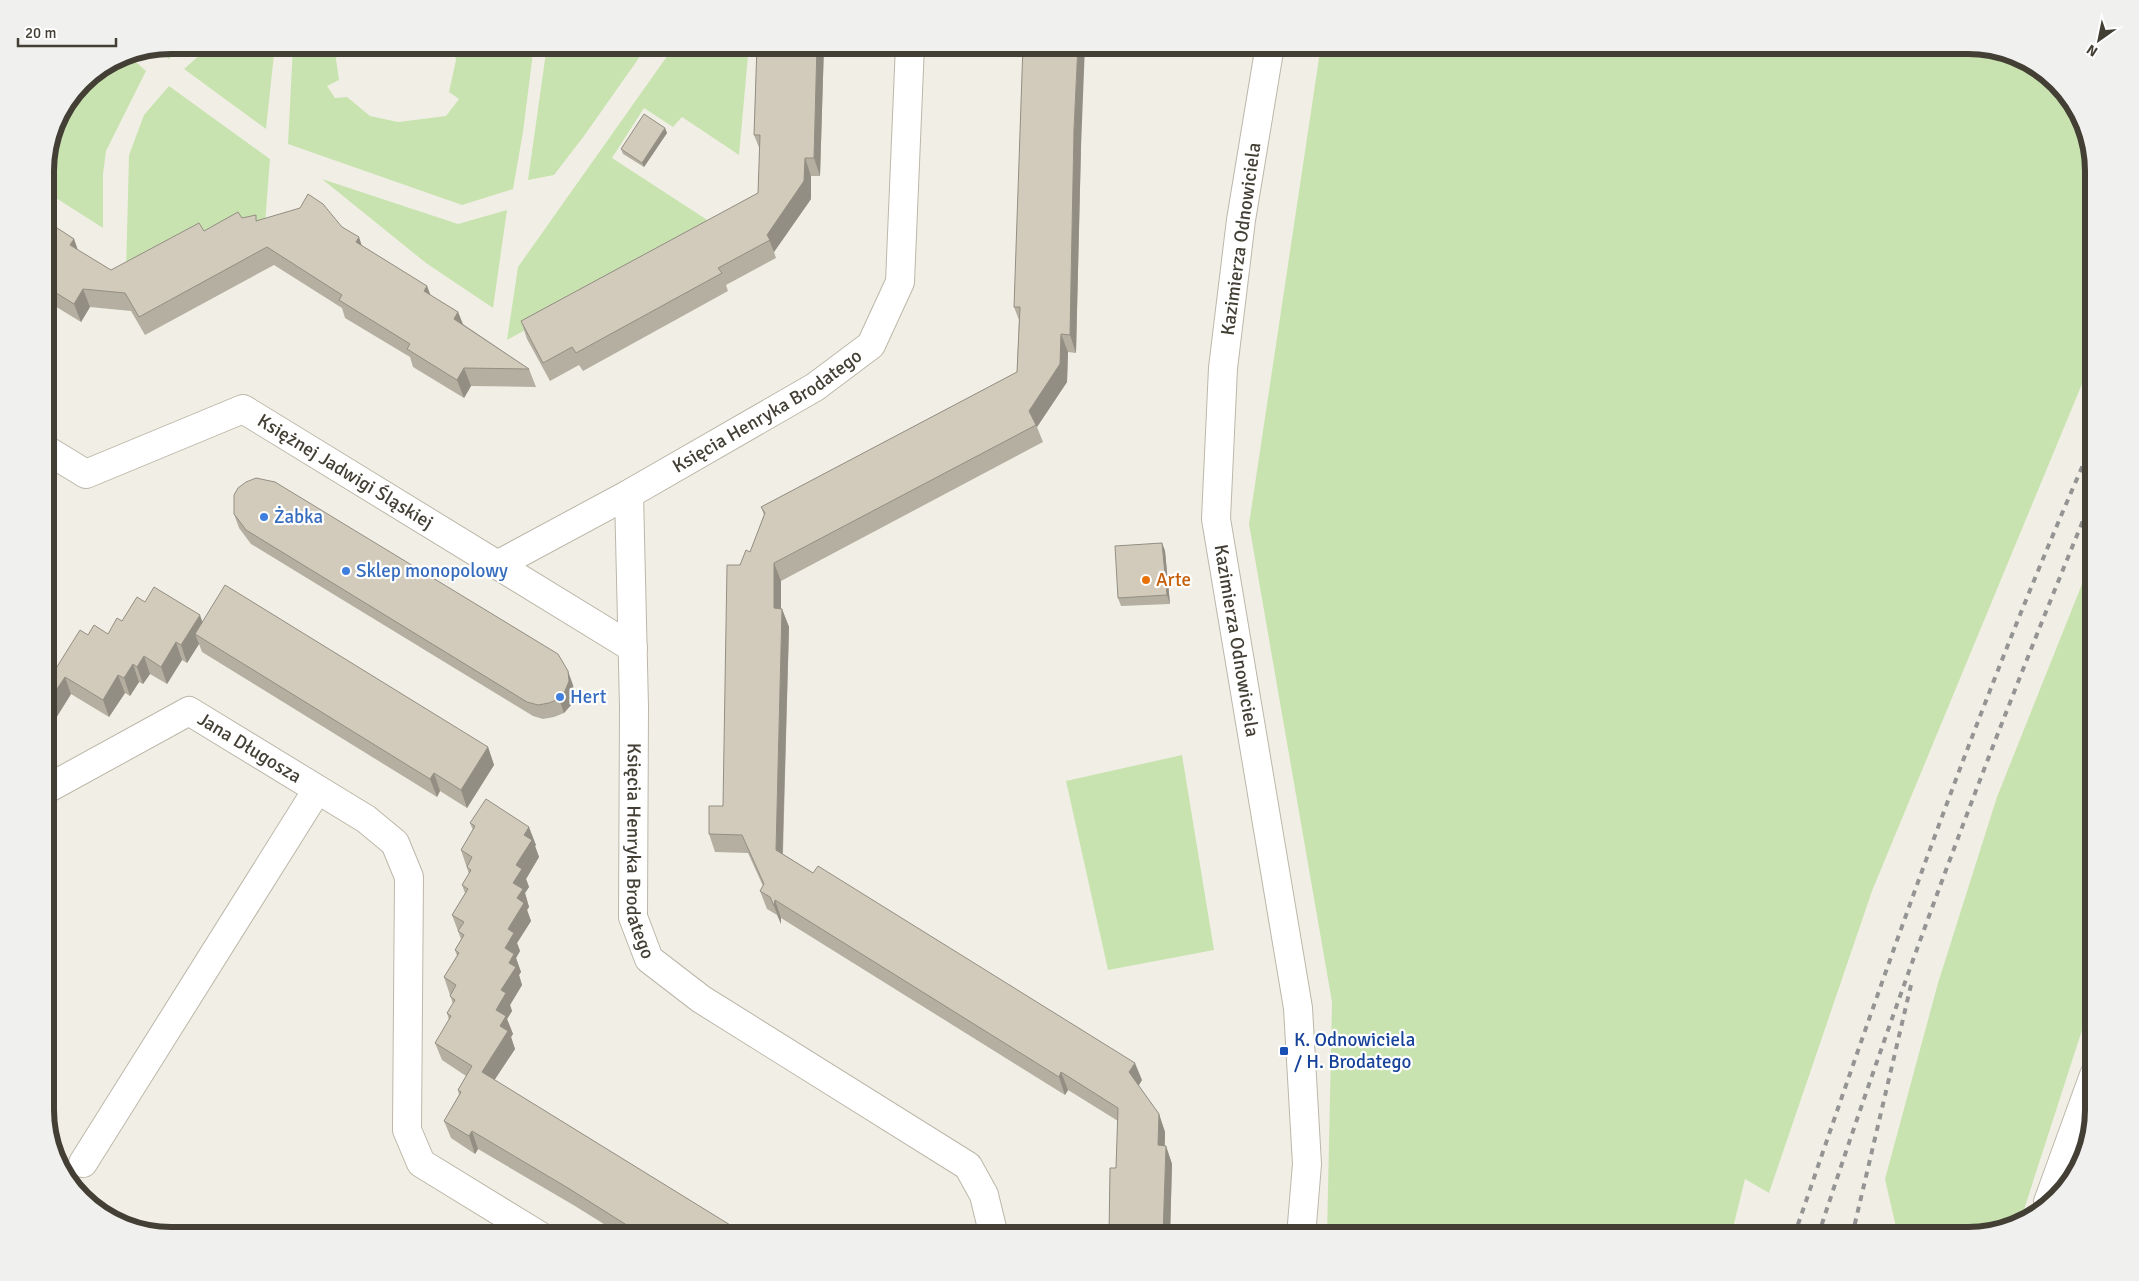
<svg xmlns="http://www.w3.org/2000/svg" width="2139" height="1281" font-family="Signika,sans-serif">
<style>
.green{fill:#c9e3b0}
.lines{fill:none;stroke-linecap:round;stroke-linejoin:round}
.minor-casing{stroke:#bcb7a9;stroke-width:30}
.minor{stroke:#fff;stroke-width:28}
.rail{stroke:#949494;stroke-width:4;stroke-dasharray:6 6;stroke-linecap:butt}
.wall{fill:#b5afa1}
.shaded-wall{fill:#938e83}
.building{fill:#d2cbbb;stroke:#938e83}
.shop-dot{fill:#3f7fe0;stroke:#fff;stroke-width:2}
.food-dot{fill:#e8710a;stroke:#fff;stroke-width:2}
.transit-dot{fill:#1a4fb4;stroke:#fff;stroke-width:2}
.labels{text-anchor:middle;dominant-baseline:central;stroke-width:4.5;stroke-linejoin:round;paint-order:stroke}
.street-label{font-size:19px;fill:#433f35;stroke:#fff}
.shop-label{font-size:19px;fill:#366cbe;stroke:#fff;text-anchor:start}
.food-label{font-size:19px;fill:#c56008;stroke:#fff;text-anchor:start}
.transit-label{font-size:19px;fill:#164399;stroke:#fff;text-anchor:start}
.rim{fill:none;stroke:#433f35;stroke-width:6}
</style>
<rect width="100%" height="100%" fill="#f1efe5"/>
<!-- green -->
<path class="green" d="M 171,45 L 185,45 L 169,59 L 155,48 Z
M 211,45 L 275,45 L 266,129 L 184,69 Z
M 293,45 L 340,45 L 336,59 L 339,80 L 327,86 L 335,98 L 347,97 L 370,116 L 398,122 L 446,116 L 459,99 L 449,92 L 456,60 L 452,45 L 534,45 L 523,132 L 513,189 L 462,205 L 288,144 Z
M 547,45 L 648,45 L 584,136 L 554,175 L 528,180 Z
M 675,45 L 749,45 L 739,155 L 682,117 L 673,127 L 644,108 L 612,158 L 715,225 L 507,340 L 518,267 Z
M 1321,45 L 1968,45 L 2031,62 L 2077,108 L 2094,163 L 2094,355 L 1872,891 L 1769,1193 L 1745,1179 L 1731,1236 L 1327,1236 L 1332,1002 L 1249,524 Z
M 123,54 L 127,54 L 146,71 L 106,151 L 103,174 L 103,228 L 45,191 C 45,151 54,113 81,83 C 92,71 110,63 123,54 Z
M 169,86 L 270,159 L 265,224 L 233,222 L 203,231 L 126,272 L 129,155 L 144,115 Z
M 322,179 L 458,224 L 507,210 L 493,308 L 426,263 Z
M 2094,554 L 2094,993 L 2020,1222 L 1968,1236 L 1898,1236 L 1885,1179 L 1938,983 L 1997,797 Z
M 1182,755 L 1214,950 L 1108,970 L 1066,781 Z"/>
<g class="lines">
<defs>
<g id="minor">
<path id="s1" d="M 1270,45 L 1241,220 L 1223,368 L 1216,519 L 1298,1008 L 1307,1164 L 1301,1236"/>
<path id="s2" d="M 45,449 L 86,474 L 243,409 L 633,648"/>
<path id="s3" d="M 629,494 L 634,707 L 633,917 L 649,959 L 701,999 L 968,1166 L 984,1195 L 994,1236"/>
<path id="s4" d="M 499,564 L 629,494 L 815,387 L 871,345 L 900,282 L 910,45"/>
<path id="s5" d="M 45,790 L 189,711 L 366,819 L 395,843 L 409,877 L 407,1130 L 421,1163 L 540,1236"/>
<path d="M 83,1163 L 317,790"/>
<path d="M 2048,1202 L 2094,1075"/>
</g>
</defs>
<!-- minor casing -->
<use href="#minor" class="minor-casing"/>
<!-- minor -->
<use href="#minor" class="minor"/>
<!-- rail -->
<path class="rail" d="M 1794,1236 C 1886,968 1979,699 2094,440
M 1818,1236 C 1900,985 1993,738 2094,494
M 1852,1236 L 1911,985"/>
</g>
<!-- wall -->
<path class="wall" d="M 757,45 L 824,45 L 820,176 L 811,176 L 811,199 L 774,252 L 776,258 L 726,285 L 728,291 L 583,371 L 579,365 L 550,381 L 527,339 L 521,321 L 758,193 L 760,150 L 754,135 Z
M 665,128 L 667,133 L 644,167 L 623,154 L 621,149 Z
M 1081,147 L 1076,353 L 1068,352 L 1067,382 L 1037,427 L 1043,442 L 781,581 L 781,609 L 782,609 L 789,627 L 783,854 L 1142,1080 L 1138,1086 L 1159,1114 L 1165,1132 L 1165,1146 L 1166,1146 L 1172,1164 L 1170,1236 L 1109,1236 L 1116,1168 L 1118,1121 L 1068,1090 L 1065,1095 L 781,918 L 781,924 L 777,915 L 767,909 L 760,891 L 763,886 L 748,853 L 715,852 L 709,834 L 723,806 L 740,565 L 750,552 L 764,515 L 761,507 L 1017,372 L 1019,320 L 1014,307 Z
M 242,218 L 258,220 L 342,227 L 361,245 L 427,286 L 430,295 L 458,312 L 463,324 L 529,369 L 536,387 L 471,386 L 464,398 L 413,367 L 410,357 L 345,318 L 342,308 L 274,265 L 145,335 L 131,311 L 90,307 L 81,322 L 45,300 L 45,220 L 74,239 L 78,250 L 111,270 L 204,231 Z
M 234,514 L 573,685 L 574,695 L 571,705 L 564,713 L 554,717 L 543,719 L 533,716 L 251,544 L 239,528 Z
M 1162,543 L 1165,551 L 1170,604 L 1121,606 L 1118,598 Z
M 145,602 L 203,622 L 488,747 L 494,765 L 467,808 L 440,791 L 437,797 L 202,652 L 199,644 L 187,663 L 182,660 L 167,684 L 150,674 L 143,684 L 139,682 L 130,696 L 125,693 L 109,717 L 71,694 L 56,718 L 52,716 L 45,726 L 45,664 L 55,670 L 88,635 L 108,634 Z
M 470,823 L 536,845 L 535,846 L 539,857 L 526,879 L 529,887 L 525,893 L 529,907 L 527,910 L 531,921 L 517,943 L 520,951 L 516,958 L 521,972 L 519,975 L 522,985 L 510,1005 L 512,1011 L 507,1019 L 513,1034 L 511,1037 L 515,1049 L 494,1080 L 748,1236 L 623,1236 L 575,1206 L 478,1149 L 475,1154 L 451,1138 L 444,1121 L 459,1095 L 458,1090 L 466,1076 L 442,1060 L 435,1043 L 449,1020 L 447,1013 L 453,1004 L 444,977 L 457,956 L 455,950 L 461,939 L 452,915 L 465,893 L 462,885 L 469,874 L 461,850 L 473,830 Z"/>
<!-- shaded-wall -->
<path class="shaded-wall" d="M 817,45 L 824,45 L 820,176 L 814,158 Z
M 1078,45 L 1085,45 L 1081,147 L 1076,353 L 1070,335 L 1074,129 Z
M 665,128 L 667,133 L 644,167 L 642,163 Z
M 805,158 L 811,176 L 811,199 L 774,252 L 767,235 Z
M 359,237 L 365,255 L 356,242 Z
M 74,239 L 80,257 L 70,245 Z
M 427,286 L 434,304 L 424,291 Z
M 83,289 L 90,307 L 81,322 L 74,304 Z
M 458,312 L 465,330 L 454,319 Z
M 1061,334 L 1068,352 L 1067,382 L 1037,427 L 1029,411 Z
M 464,368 L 471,386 L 464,398 L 457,380 Z
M 1162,543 L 1165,551 L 1170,604 L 1167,595 Z
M 774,563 L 781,581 L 781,626 L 774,608 Z
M 782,609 L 789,627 L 782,868 L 776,850 Z
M 200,615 L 206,632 L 195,634 L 199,644 L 187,663 L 181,645 Z
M 176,642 L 182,660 L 167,684 L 161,667 Z
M 144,656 L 150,674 L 143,684 L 137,667 Z
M 133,664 L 139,682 L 130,696 L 124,678 Z
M 568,671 L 573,685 L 574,695 L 571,705 L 564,713 L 559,699 Z
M 118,675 L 125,693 L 109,717 L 103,700 Z
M 65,677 L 71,694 L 56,718 L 49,701 Z
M 45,699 L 52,716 L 45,726 Z
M 488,747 L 494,765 L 467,808 L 461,790 Z
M 434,773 L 440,791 L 437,797 L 430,779 Z
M 529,827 L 536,845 L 535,846 L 539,857 L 526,879 L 529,887 L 525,893 L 529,907 L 527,910 L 531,921 L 517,943 L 520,951 L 516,958 L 521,972 L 519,975 L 522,985 L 510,1005 L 512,1011 L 507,1019 L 513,1034 L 511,1037 L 515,1049 L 488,1090 L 482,1072 L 496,1010 L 501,990 L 505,948 L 508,929 L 517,898 L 513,883 L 516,865 L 524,835 Z
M 775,900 L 781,918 L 781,924 L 774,906 Z
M 1135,1063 L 1142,1080 L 1136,1090 L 1129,1072 Z
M 1061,1072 L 1068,1090 L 1065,1095 L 1059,1077 Z
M 1159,1114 L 1165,1132 L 1164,1163 L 1158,1145 Z
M 472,1131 L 478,1149 L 475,1154 L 469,1136 Z
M 1166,1146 L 1172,1164 L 1170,1236 L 1163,1236 Z"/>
<!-- building -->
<path class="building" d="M 757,45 L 817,45 L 814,158 L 805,158 L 804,181 L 767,235 L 770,240 L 718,268 L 722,273 L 576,353 L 572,347 L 543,363 L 521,321 L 758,193 L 760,135 L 754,135 Z
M 1023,45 L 1078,45 L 1074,129 L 1070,335 L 1061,334 L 1060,364 L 1029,411 L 1036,425 L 774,563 L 774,608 L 782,609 L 776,850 L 813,873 L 818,866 L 1135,1063 L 1129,1072 L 1159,1114 L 1158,1145 L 1166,1146 L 1163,1236 L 1109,1236 L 1110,1168 L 1116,1168 L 1118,1108 L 1061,1072 L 1059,1077 L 775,900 L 774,906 L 770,897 L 760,891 L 764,884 L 742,835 L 709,834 L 709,806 L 723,806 L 727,565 L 740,565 L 746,550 L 750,552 L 765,513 L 761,507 L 1017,372 L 1020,307 L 1014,307 Z
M 644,114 L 665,128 L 642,163 L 621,149 Z
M 308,194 L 323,204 L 342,227 L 359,237 L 356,242 L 427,286 L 424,291 L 458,312 L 454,319 L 529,369 L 464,368 L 457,380 L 407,349 L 410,344 L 339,300 L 342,295 L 267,247 L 139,317 L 125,293 L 83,289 L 74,304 L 45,286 L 45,220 L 74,239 L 70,245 L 111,270 L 199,223 L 204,231 L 238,212 L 242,218 L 256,215 L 256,221 L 300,208 Z
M 256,478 L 275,482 L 558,654 L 568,671 L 569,681 L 565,691 L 559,699 L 549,703 L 538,705 L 527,702 L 246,530 L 234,514 L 234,495 L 238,488 L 246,482 Z
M 1162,543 L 1167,595 L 1118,598 L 1115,546 Z
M 225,585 L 488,747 L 461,790 L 434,773 L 430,779 L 195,634 Z
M 154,587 L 200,615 L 181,645 L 176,642 L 161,667 L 144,656 L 137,667 L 133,664 L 124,678 L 118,675 L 103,700 L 65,677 L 49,701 L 45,699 L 45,664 L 55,670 L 80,630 L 88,635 L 94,625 L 108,634 L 117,618 L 122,621 L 137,597 L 145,602 Z
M 486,799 L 529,827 L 524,835 L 532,840 L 516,865 L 522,869 L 513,883 L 523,889 L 517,898 L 524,903 L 508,929 L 514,933 L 505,948 L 514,954 L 509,963 L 516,967 L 501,990 L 506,993 L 496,1010 L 506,1016 L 500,1026 L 508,1031 L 482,1072 L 748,1236 L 644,1236 L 568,1188 L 472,1131 L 469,1136 L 444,1121 L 461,1092 L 458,1090 L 472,1066 L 435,1043 L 451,1016 L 447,1013 L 455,1000 L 450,996 L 456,985 L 444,977 L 459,953 L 455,950 L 464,935 L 458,931 L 464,922 L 452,915 L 468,889 L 462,885 L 471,870 L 467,867 L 472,857 L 461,850 L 475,826 L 470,823 Z"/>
<!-- markers -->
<g class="shop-dot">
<circle cx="264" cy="517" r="5"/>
<circle cx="346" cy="571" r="5"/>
<circle cx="560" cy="697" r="5"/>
</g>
<circle class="food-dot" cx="1146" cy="580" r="5"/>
<rect class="transit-dot" x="1279" y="1046" width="10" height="10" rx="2.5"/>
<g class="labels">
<!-- street labels -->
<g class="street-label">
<text transform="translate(1241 239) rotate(-82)">Kazimierza Odnowiciela</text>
<text stroke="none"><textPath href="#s4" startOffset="309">Księcia Henryka Brodatego</textPath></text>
<text stroke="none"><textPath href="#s2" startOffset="338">Księżnej Jadwigi Śląskiej</textPath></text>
<text stroke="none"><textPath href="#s1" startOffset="601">Kazimierza Odnowiciela</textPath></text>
<text stroke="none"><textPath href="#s5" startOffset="235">Jana Długosza</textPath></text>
<text stroke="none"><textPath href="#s3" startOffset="358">Księcia Henryka Brodatego</textPath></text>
</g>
<!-- shop labels -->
<g class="shop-label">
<text x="274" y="517">Żabka</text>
<text x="356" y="571">Sklep monopolowy</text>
<text x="570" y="697">Hert</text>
</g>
<!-- food labels -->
<g class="food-label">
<text x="1156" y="580">Arte</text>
</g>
<!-- transit labels -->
<g class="transit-label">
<text x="1294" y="1040">K. Odnowiciela<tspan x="1294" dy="22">/ H. Brodatego</tspan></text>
</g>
</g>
<!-- crop -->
<path d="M0 0H2139V1281H0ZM171 54H1968A117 117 0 0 1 2085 171V1110A117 117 0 0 1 1968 1227H171A117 117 0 0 1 54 1110V171A117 117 0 0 1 171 54Z" fill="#f0f0ef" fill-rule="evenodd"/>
<path class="rim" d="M171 54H1968A117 117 0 0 1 2085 171V1110A117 117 0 0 1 1968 1227H171A117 117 0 0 1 54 1110V171A117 117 0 0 1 171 54Z"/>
<!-- north arrow -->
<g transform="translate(2099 40) rotate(213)" stroke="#ffffff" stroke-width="4" paint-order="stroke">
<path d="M0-4L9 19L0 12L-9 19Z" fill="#433f35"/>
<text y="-8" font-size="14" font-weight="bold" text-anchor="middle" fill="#433f35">N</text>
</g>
<!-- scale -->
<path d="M18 38v8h98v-8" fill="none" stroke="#433f35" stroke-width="2.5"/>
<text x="25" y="38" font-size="15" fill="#433f35" stroke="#ffffff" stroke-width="4" paint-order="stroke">20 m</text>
</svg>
